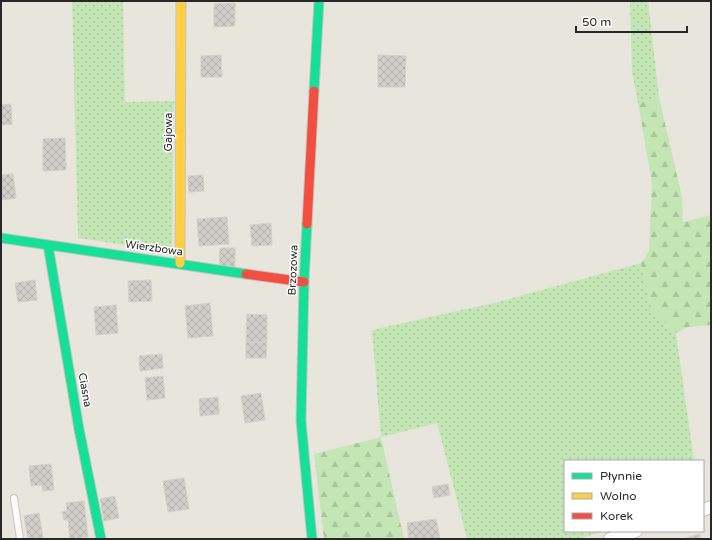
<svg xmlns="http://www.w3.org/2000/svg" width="712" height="540" font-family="'Varela Round',sans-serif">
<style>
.grass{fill:url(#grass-dots)}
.forest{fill:url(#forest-firs)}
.building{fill:url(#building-cross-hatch);stroke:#d3d0ca}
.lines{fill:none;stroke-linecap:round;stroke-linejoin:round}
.lane-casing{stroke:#c5c4c3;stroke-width:8}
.street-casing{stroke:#c5c4c3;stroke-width:14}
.fast-casing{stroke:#c5c4c3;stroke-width:11}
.slow-casing{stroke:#c5c4c3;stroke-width:11}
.jam-casing{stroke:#c5c4c3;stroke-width:11}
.lane{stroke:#fcfbfa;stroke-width:6}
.street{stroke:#fcfbfa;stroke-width:12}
.fast{stroke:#16e098;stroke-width:9}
.slow{stroke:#ffcf43;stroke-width:9}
.jam{stroke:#f24e42;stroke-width:9}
.labels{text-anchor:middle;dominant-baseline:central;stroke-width:3;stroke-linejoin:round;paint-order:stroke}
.street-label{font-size:11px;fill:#282828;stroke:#fff}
</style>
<defs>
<pattern id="grass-dots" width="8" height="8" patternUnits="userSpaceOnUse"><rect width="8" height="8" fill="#c4e6b4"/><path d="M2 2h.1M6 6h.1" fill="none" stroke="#a8c59b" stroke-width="1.8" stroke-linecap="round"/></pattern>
<pattern id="forest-firs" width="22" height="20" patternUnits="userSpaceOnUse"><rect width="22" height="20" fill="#c4e6b4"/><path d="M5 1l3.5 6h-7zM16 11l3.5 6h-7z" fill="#a8c59b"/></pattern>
<pattern id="building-cross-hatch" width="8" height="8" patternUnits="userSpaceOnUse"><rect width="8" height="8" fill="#d0cec9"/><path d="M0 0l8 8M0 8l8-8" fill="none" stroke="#b3b1ad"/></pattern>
</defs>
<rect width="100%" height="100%" fill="#e8e5dd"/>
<!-- grass -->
<path class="grass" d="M 72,1 L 123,1 L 125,102 L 174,101 L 172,252 L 78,238 Z
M 630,1 L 648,1 L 659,97 L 638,103 L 632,72 Z
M 641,263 L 652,309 L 676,333 L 694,461 L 565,461 L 565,531 L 605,531 L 578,539 L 467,539 L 437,423 L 381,437 L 372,330 L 498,302 Z"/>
<!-- forest -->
<path class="forest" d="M 659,97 L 682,197 L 683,222 L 711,215 L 711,325 L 688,327 L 676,333 L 652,309 L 641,263 L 649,251 L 652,183 L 638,103 Z
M 381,437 L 404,539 L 324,539 L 314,454 Z"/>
<!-- building -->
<path class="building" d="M 235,3 L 235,26 L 214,27 L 214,4 Z
M 221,55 L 222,77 L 201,77 L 201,56 Z
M 378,55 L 406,56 L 405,87 L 378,87 Z
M 11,104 L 12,124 L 1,125 L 1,105 Z
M 65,138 L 66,170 L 43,171 L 43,139 Z
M 13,174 L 16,198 L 1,200 L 1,175 Z
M 203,175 L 204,191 L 189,192 L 188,176 Z
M 227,217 L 229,244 L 199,246 L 197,219 Z
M 271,223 L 272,245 L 252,246 L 250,225 Z
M 220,248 L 235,248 L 235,267 L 219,267 Z
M 35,280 L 37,300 L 18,302 L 15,283 Z
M 151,280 L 152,301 L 129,302 L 128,281 Z
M 210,303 L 213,336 L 188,338 L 185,306 Z
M 116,305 L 118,333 L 96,335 L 94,307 Z
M 247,314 L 267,315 L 267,342 L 246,342 Z
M 246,342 L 267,342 L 266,358 L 246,358 Z
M 162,354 L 163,368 L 140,371 L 139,356 Z
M 163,376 L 165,398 L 147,400 L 145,378 Z
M 261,393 L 265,420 L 245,423 L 241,396 Z
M 218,397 L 219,414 L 200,416 L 199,399 Z
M 51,464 L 54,490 L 43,491 L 42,485 L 31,486 L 29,466 Z
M 184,478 L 189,509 L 168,512 L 163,481 Z
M 448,484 L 450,495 L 434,498 L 432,487 Z
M 115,496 L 119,518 L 104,521 L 100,499 Z
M 84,501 L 88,537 L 70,539 L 68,520 L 64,520 L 62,512 L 67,511 L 66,503 Z
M 39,513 L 43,539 L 28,539 L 24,516 Z
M 436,519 L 440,539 L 409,539 L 407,523 Z
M 700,534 L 701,539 L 683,539 Z"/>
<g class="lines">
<defs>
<path id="lane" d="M 14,498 L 20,539"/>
<path id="street" d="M 703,510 L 711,507
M 610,539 L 636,531"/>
<path id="fast" d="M 314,91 L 319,1
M 307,224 L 304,282 L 301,421 L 312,539
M 1,238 L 246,274
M 48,245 L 79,429 L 101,539"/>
<path id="slow" d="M 180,263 L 181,1"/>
<path id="jam" d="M 307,224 L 314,91
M 246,274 L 304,282"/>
</defs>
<!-- lane casing -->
<use href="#lane" class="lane-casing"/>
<!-- street casing -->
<use href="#street" class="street-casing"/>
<!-- fast casing -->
<use href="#fast" class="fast-casing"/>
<!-- slow casing -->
<use href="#slow" class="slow-casing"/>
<!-- jam casing -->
<use href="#jam" class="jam-casing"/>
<!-- lane -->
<use href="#lane" class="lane"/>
<!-- street -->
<use href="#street" class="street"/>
<!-- fast -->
<use href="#fast" class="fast"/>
<!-- slow -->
<use href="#slow" class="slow"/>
<!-- jam -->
<use href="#jam" class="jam"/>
</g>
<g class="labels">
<!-- street labels -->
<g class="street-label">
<text transform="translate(168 132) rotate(-90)">Gajowa</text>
<text transform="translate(154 248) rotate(8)">Wierzbowa</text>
<text transform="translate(293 270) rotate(-88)">Brzozowa</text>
<text transform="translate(85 390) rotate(80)">Ciasna</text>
</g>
</g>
<!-- border -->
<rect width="712" height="540" fill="none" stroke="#282828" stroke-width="4"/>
<!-- legend -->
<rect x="564" y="460" width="140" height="72" fill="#ffffff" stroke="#a9a9a9"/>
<rect x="572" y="473" width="20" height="6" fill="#16e098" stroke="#a9a9a9"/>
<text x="600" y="480" font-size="12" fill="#282828">Płynnie</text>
<rect x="572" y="493" width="20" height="6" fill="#ffcf43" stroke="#a9a9a9"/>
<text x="600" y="500" font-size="12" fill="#282828">Wolno</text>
<rect x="572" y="513" width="20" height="6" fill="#f24e42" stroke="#a9a9a9"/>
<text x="600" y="520" font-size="12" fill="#282828">Korek</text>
<!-- scale -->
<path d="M576 26v6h111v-6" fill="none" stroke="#282828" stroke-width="2"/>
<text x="582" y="26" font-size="12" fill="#282828" stroke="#ffffff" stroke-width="3" paint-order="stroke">50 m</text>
</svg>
